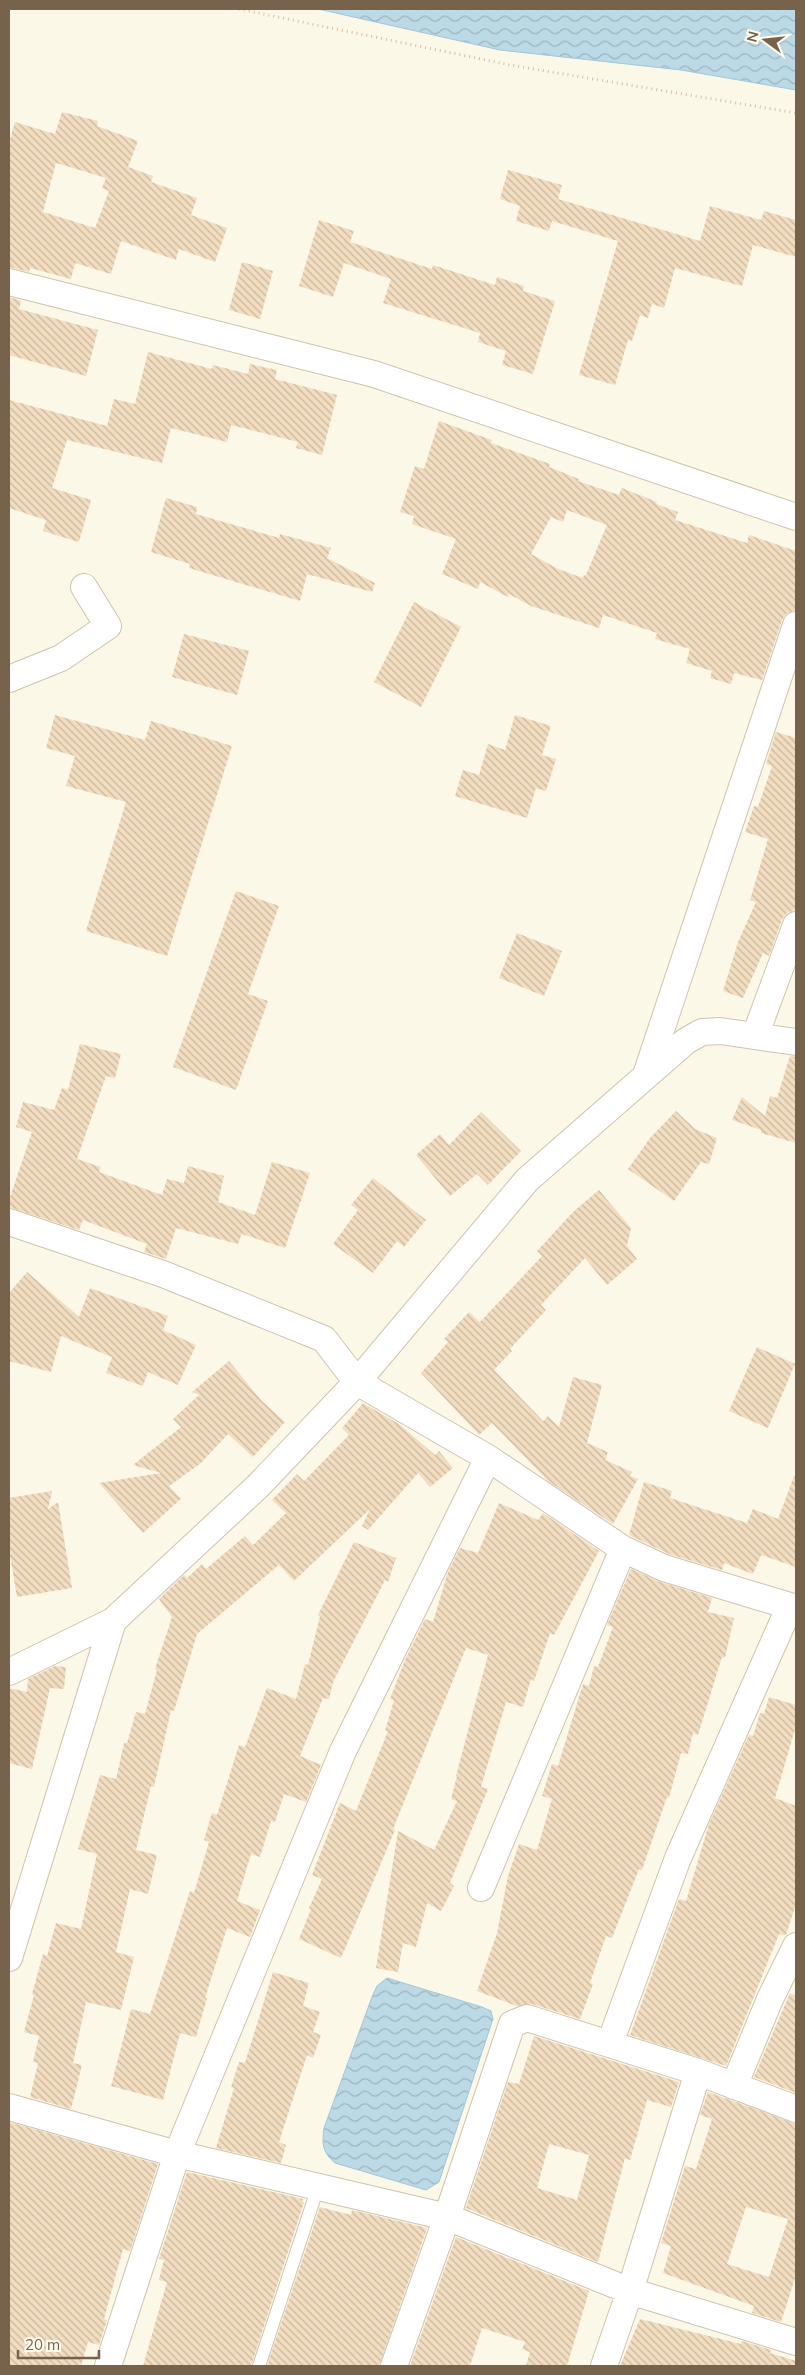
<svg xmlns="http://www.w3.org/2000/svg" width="805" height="2375" font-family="Mulish,sans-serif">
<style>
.water{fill:url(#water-waves);stroke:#a3c6d8}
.building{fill:url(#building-back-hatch);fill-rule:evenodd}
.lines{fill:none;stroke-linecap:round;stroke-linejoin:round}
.service-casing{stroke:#cfc2ae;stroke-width:14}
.minor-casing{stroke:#cfc2ae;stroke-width:28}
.path{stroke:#d7c0a3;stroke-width:3;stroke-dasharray:1 4;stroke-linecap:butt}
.service{stroke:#fff;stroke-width:12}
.minor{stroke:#fff;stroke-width:26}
</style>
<defs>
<pattern id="water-waves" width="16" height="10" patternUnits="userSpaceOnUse" patternTransform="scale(1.25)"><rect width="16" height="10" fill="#bcd9e6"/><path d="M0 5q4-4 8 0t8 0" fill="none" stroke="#9eb4bd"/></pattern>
<pattern id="building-back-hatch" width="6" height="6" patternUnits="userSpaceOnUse" patternTransform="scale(1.25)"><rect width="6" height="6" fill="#f2ddc0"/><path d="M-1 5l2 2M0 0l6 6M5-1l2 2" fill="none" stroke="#c9b79e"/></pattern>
</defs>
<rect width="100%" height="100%" fill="#fcf8e8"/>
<!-- water -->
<path class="water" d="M 318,9 L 796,9 L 796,90 L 681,70 L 500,50 Z
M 387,1978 L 482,2007 L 491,2011 L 493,2019 L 439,2182 L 426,2190 L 335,2163 C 322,2152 322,2144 324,2128 L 372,1997 L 377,1986 Z"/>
<!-- building -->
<path class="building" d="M 62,112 L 98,121 L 97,126 L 138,141 L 128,167 L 153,176 L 151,182 L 197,198 L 191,215 L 227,228 L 215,262 L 179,249 L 176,260 L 121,241 L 111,274 L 75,263 L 71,279 L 30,268 L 29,272 L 9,267 L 9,143 L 15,122 L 55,134 ZM 56,163 L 106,178 L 102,188 L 109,191 L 95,228 L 43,212 Z
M 508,170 L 562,185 L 558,199 L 700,241 L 710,206 L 761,220 L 764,211 L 796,220 L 796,257 L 753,245 L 742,286 L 675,268 L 664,308 L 652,304 L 648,318 L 640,315 L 632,341 L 628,340 L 615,385 L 579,375 L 618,241 L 552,221 L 549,231 L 516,221 L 520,206 L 500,199 Z
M 319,220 L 354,231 L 350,242 L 432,269 L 433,265 L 495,285 L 497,277 L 524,286 L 523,291 L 555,301 L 533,374 L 502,365 L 506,351 L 478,342 L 480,333 L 383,303 L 391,279 L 344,263 L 333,297 L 299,286 Z
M 242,262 L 273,271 L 260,319 L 229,310 Z
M 9,297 L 21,301 L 19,309 L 98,330 L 86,376 L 9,355 Z
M 148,352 L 212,369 L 213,365 L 248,374 L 250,364 L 277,370 L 275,379 L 337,395 L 322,455 L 296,448 L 298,442 L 231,425 L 227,442 L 171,428 L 162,463 L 67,440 L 52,488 L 91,500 L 79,542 L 43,531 L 46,520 L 9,508 L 9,400 L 107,426 L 114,399 L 135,404 Z
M 439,421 L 492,440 L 491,443 L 550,464 L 549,467 L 579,479 L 578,481 L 619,495 L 622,488 L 657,502 L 656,504 L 678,512 L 675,520 L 747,543 L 749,535 L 796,551 L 796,610 L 786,614 L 782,620 L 762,680 L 734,673 L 731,684 L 710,678 L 712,671 L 686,663 L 690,649 L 655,639 L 657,633 L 603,615 L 599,628 L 531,606 L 509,594 L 508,597 L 480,582 L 478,589 L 442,574 L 456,539 L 412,524 L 414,516 L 400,512 L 415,466 L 424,469 ZM 567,510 L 607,525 L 586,575 L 584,575 L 583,578 L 558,569 L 531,554 L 551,517 L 563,522 Z
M 166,498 L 197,507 L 196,514 L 279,538 L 280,534 L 331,548 L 327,558 L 375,583 L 372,592 L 307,574 L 300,601 L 189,568 L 190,564 L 151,552 Z
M 414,602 L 461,627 L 421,707 L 374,682 Z
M 184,634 L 249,651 L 237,695 L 172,677 Z
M 55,715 L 145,740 L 151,721 L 232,746 L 167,956 L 86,931 L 126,802 L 66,786 L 75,756 L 46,748 Z
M 515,715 L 551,726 L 542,755 L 556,759 L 546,791 L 536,788 L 527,818 L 455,796 L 463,770 L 479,775 L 488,744 L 505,750 Z
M 776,732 L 796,738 L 796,910 L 787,913 L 782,919 L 769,956 L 763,953 L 743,998 L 723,991 L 738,942 L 756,902 L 750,900 L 768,839 L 745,832 L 754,806 L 758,807 L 772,766 L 766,764 Z
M 236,891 L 279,906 L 248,994 L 268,1001 L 236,1090 L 173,1067 Z
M 517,933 L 562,951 L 544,996 L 499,978 Z
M 80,1044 L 121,1054 L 115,1078 L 106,1076 L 77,1159 L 101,1167 L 99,1172 L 162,1195 L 167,1179 L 184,1183 L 188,1166 L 224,1176 L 218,1202 L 255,1215 L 272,1162 L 310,1173 L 285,1248 L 242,1234 L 238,1244 L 176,1228 L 166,1259 L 144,1252 L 147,1244 L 83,1220 L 79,1230 L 9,1207 L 9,1200 L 32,1132 L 16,1127 L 23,1102 L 54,1110 L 62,1088 L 68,1090 Z
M 790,1056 L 796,1057 L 796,1143 L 761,1133 L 761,1130 L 732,1120 L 742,1097 L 765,1116 L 770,1096 L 777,1098 Z
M 676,1111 L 695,1129 L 717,1138 L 709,1164 L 701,1162 L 674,1201 L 628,1169 L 650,1138 Z
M 481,1112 L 521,1151 L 488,1185 L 477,1174 L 450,1196 L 416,1155 L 440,1134 L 449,1145 Z
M 373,1178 L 426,1220 L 404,1247 L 397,1241 L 373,1273 L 333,1244 L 358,1210 L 351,1205 Z
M 599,1190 L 631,1228 L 627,1246 L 637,1259 L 607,1285 L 585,1258 L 541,1305 L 546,1310 L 510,1349 L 512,1351 L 494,1370 L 543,1421 L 548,1416 L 559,1427 L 573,1377 L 602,1385 L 587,1443 L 608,1452 L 605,1460 L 632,1472 L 630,1476 L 638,1479 L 613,1524 L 548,1481 L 492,1423 L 479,1435 L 421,1373 L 448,1342 L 444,1339 L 469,1312 L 480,1322 L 542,1256 L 537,1251 L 574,1211 Z
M 27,1272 L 79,1317 L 90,1288 L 168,1316 L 163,1330 L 196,1345 L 178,1385 L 148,1372 L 143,1386 L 106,1373 L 112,1357 L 61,1336 L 51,1372 L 9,1361 L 9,1293 Z
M 757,1347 L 795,1364 L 768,1428 L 729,1411 Z
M 229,1361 L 261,1400 L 285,1422 L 253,1457 L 228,1434 L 201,1463 L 169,1486 L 181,1499 L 143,1533 L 99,1483 L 161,1473 L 133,1465 L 181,1427 L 173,1419 L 199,1395 L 192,1392 Z
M 363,1403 L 399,1424 L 435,1455 L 439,1451 L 453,1468 L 430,1487 L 418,1473 L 368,1530 L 362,1526 L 370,1509 L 294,1581 L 279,1565 L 197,1634 L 174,1711 L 171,1710 L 154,1787 L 151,1786 L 136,1850 L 157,1855 L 148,1894 L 130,1889 L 116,1952 L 134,1957 L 121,2010 L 86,2002 L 73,2063 L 82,2065 L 71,2109 L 30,2097 L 38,2063 L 33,2062 L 39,2036 L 24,2032 L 34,1995 L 32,1994 L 43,1954 L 47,1956 L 56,1923 L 81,1929 L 97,1854 L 78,1849 L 100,1775 L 116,1779 L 124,1743 L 127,1743 L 136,1712 L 145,1714 L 157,1670 L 155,1669 L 172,1617 L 159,1599 L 184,1575 L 187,1578 L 202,1564 L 206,1569 L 245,1536 L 253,1545 L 286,1513 L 272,1500 L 297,1474 L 304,1481 L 349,1435 L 342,1428 Z
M 794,1476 L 796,1477 L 796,1567 L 761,1555 L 753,1574 L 724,1563 L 722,1570 L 669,1554 L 629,1535 L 644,1482 L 672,1491 L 670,1498 L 747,1523 L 753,1509 L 778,1519 Z
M 52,1491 L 48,1509 L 58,1502 L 72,1588 L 17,1597 L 9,1550 L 9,1498 Z
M 499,1503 L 538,1520 L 543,1513 L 599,1551 L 554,1635 L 550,1633 L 534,1681 L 531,1679 L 523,1707 L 506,1702 L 481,1787 L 488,1789 L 450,1883 L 454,1886 L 441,1911 L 427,1903 L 416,1947 L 403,1943 L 398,1972 L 376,1968 L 398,1831 L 434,1850 L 457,1801 L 451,1799 L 457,1776 L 456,1776 L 488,1655 L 466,1648 L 393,1829 L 395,1830 L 341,1958 L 299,1939 L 311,1909 L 309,1908 L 322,1879 L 312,1875 L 340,1803 L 356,1811 L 388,1731 L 385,1731 L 394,1700 L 390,1699 L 405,1660 L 425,1619 L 433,1622 L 448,1572 L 460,1548 L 478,1553 Z
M 354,1542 L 396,1558 L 388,1582 L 385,1580 L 333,1682 L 329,1699 L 323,1698 L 300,1756 L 321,1765 L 306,1802 L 284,1794 L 275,1822 L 271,1821 L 260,1857 L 251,1854 L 237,1901 L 260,1910 L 250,1937 L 227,1928 L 205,1998 L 207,1998 L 196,2037 L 180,2033 L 163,2100 L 111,2086 L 131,2009 L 150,2014 L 190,1891 L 194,1893 L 209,1842 L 204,1840 L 212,1813 L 217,1815 L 239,1745 L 245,1747 L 267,1688 L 296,1699 L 305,1664 L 308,1665 L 320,1616 L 318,1615 Z
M 631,1569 L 660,1582 L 712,1598 L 708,1612 L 734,1618 L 725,1658 L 722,1657 L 698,1735 L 693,1733 L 688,1754 L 681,1753 L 669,1798 L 667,1797 L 642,1870 L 639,1869 L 612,1938 L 606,1936 L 590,1983 L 593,1984 L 580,2019 L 532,2004 L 517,2006 L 477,1991 L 497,1933 L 508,1876 L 519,1844 L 537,1850 L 552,1799 L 542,1796 L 552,1764 L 558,1766 L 583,1684 L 589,1686 L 594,1666 L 598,1667 L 613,1627 L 607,1625 Z
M 55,1666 L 66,1667 L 64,1689 L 50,1688 L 32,1769 L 9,1763 L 9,1688 L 27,1692 L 28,1679 Z
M 769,1697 L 796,1705 L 796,1726 L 775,1798 L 796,1806 L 796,1904 L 786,1935 L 779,1934 L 726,2066 L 630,2035 L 679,1899 L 686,1901 L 709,1824 L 749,1735 L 753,1736 L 760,1713 L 764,1714 Z
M 273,1972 L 309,1983 L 303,2006 L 320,2012 L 313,2032 L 321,2035 L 313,2058 L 307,2055 L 279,2142 L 286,2145 L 281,2163 L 216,2148 L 234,2088 L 231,2087 L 239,2062 L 245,2063 Z
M 790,1993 L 796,1996 L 796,2093 L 754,2077 Z
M 534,2036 L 679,2082 L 671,2107 L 647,2100 L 630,2160 L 625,2158 L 598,2262 L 466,2208 L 508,2082 L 519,2084 ZM 549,2144 L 589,2155 L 577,2200 L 537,2188 Z
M 708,2092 L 796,2124 L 796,2275 L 781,2322 L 752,2313 L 754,2306 L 663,2273 L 671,2246 L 661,2243 L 685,2166 L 696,2169 L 712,2119 L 700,2115 ZM 746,2207 L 788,2219 L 769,2277 L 727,2264 Z
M 9,2122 L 158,2164 L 130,2251 L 123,2249 L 104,2319 L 107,2320 L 99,2345 L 88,2342 L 81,2366 L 9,2366 Z
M 187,2172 L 303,2199 L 302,2202 L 304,2202 L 251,2366 L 143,2366 L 167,2282 L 159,2280 L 164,2260 L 159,2259 Z
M 320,2207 L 351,2215 L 352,2210 L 427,2228 L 379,2366 L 267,2366 Z
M 456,2237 L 589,2291 L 567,2366 L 526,2366 L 530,2352 L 522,2349 L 525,2342 L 482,2328 L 470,2366 L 410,2366 Z
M 640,2319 L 741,2344 L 742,2341 L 771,2350 L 770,2353 L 796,2361 L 796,2366 L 620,2366 Z"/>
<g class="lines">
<defs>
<path id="service" d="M 259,2366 L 318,2187"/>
<path id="minor" d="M 9,282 L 374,374 L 796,517
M 9,679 L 61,658 L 108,626 L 84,587
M 755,1036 L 796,925
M 646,1075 L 796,625
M 9,1222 L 163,1274 L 324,1339 L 357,1382 L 488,1458 L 343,1751 L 177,2154 L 108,2366
M 488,1458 L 623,1549 L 664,1568 L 796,1608
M 9,1672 L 113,1621 L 258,1486 L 357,1382 L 527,1180 L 686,1041 L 702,1032 L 720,1031 L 796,1042
M 481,1888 L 623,1549
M 9,1958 L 113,1621
M 610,2043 L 678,1858 L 790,1606
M 734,2086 L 770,1999 L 796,1946
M 9,2107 L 177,2154 L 447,2217 L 630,2291 L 796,2342
M 394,2366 L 447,2217 L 512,2024 L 527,2018 L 698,2072 L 796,2109
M 604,2366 L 630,2291 L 698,2072"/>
</defs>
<!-- service casing -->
<use href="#service" class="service-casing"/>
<!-- minor casing -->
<use href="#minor" class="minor-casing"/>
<!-- path -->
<path class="path" d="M 239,9 L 510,65 L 796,113"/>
<!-- service -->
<use href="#service" class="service"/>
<!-- minor -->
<use href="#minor" class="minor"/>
</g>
<!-- border -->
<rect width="805" height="2375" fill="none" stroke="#77634c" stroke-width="20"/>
<!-- north arrow -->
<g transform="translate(765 40) rotate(285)" stroke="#fffbef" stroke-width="4" paint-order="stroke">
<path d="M0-4L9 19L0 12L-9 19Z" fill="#77634c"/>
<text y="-8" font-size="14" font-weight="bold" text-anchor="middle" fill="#77634c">N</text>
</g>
<!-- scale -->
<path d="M18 2350v8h81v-8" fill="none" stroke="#77634c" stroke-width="2.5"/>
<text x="25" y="2350" font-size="15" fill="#77634c" stroke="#fffbef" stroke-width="4" paint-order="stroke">20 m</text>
</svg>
